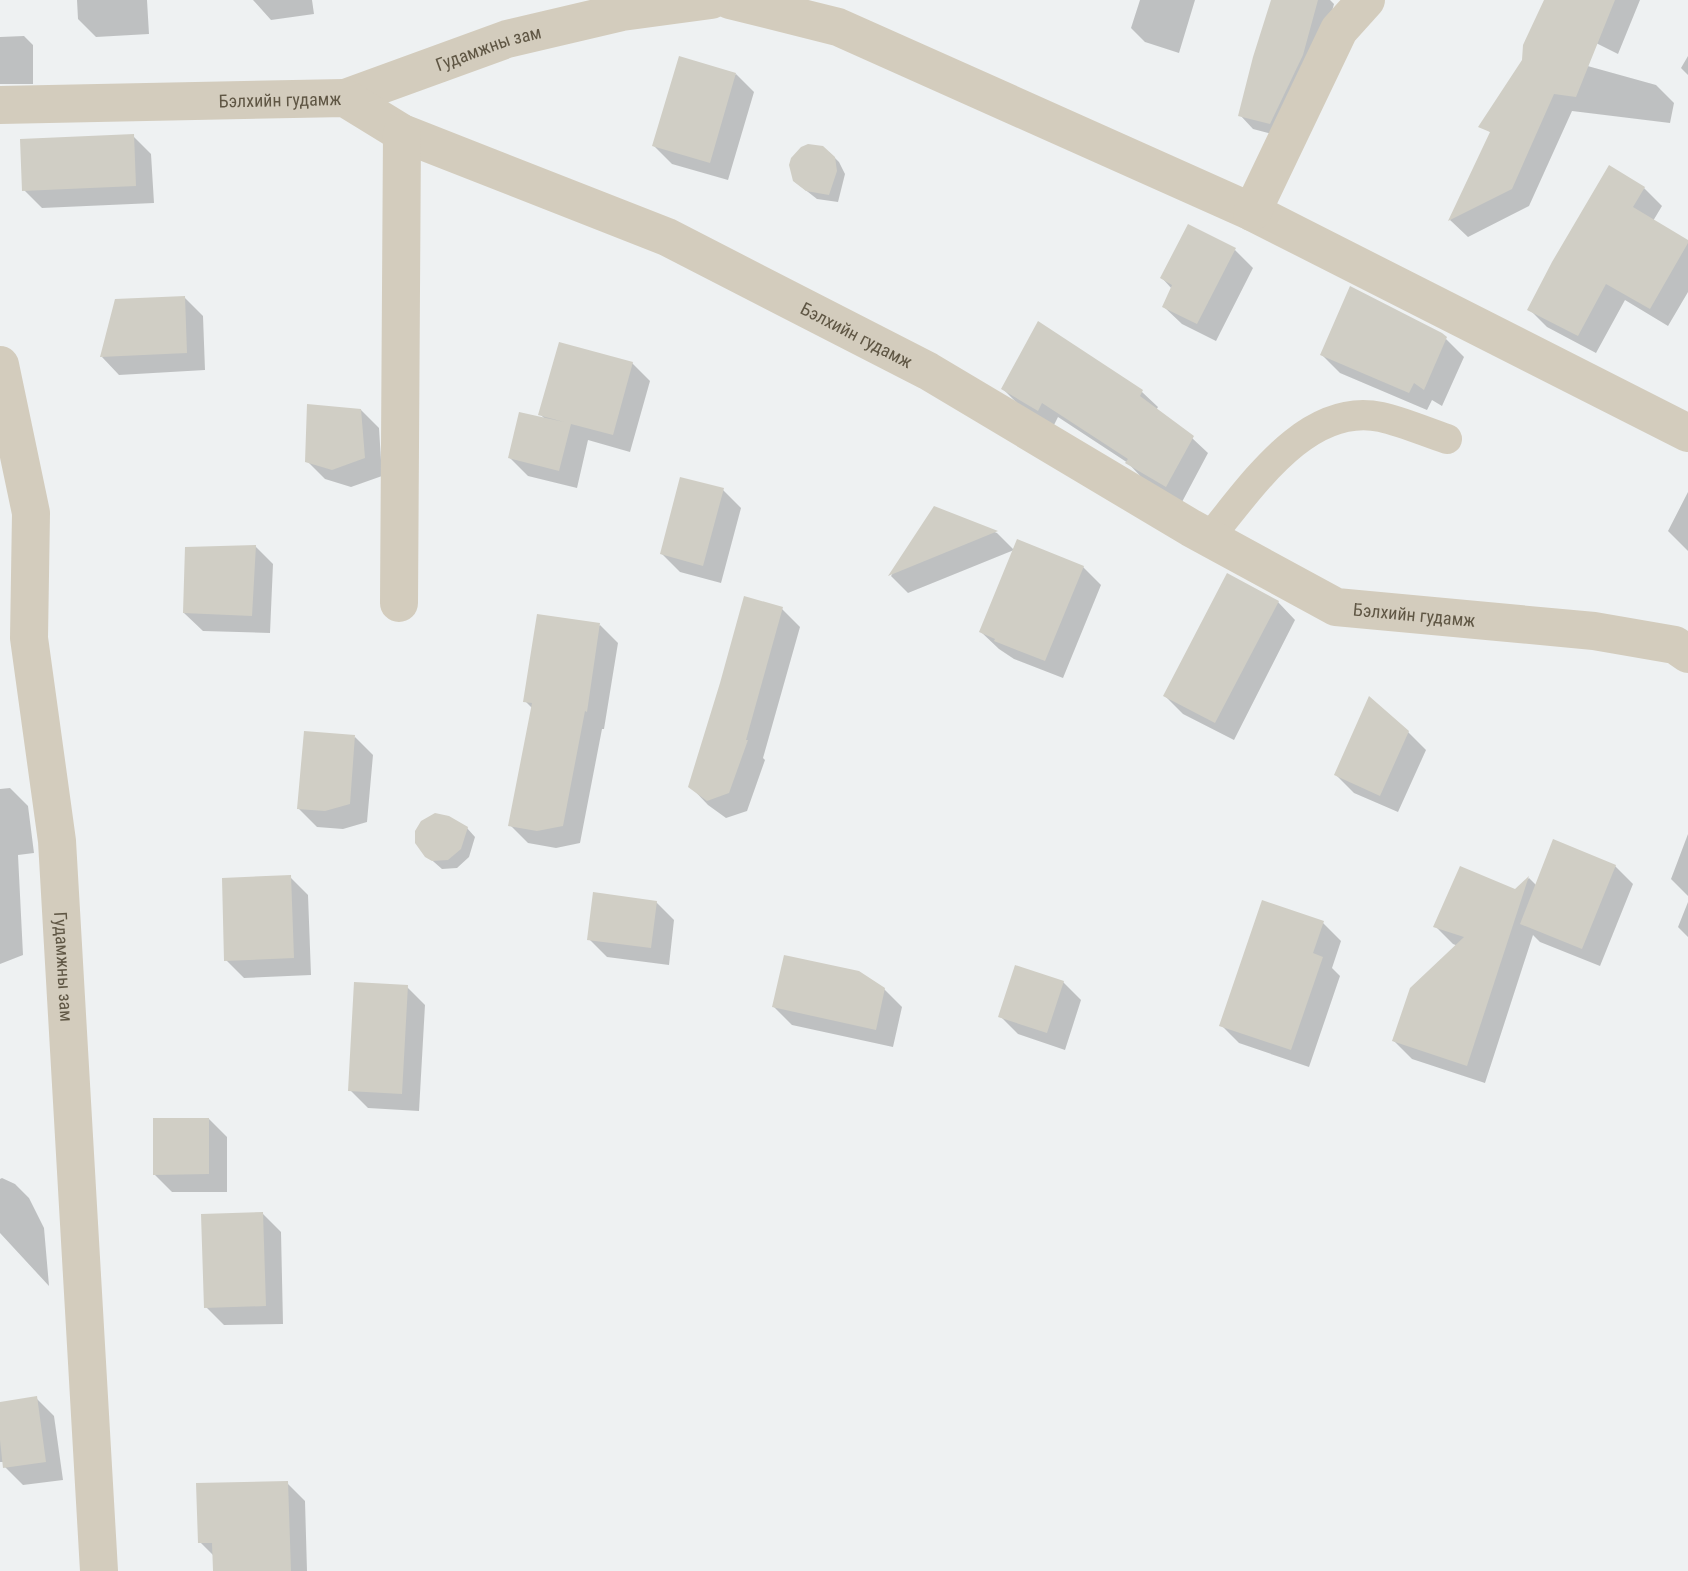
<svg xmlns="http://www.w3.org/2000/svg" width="1688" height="1571" font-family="'Roboto Condensed',sans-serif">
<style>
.shadow{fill:#0003}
.building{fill:#d0cec5}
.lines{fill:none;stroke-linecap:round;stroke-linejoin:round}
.service{stroke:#d3ccbd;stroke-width:30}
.minor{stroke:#d3ccbd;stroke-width:38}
.labels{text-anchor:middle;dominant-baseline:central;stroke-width:7;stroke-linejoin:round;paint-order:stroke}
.street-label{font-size:18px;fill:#5f5644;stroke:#fff}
</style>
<rect width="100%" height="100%" fill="#eef1f2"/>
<!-- shadow -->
<path class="shadow" d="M 77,0 L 147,0 L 149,34 L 96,37 L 78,19 Z
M 253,0 L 312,0 L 314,14 L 271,20 Z
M 1140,0 L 1195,0 L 1179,53 L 1145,42 L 1131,28 Z
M 1273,0 L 1330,0 L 1334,4 L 1316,69 L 1284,137 L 1253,129 L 1240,115 Z
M 1545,0 L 1640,0 L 1618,54 L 1560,25 Z
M 24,36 L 33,45 L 33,84 L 0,84 L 0,37 Z
M 1530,50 L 1656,85 L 1674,103 L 1670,123 L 1572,111 L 1529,206 L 1468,237 L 1450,220 L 1491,133 L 1487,129 Z
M 1688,56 L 1688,75 L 1681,68 Z
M 736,74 L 754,92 L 728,180 L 672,164 L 654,146 Z
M 133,136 L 151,154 L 154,203 L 42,208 L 24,190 Z
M 829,152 L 839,162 L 845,174 L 838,202 L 817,199 L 794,181 Z
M 1644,188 L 1662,206 L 1653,221 L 1688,242 L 1688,292 L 1668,326 L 1625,300 L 1596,353 L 1547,327 L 1529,309 Z
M 1235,250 L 1253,268 L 1216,341 L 1182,324 L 1164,307 L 1172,289 L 1162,278 Z
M 185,298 L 203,316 L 205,370 L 119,375 L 102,357 Z
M 1441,334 L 1464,357 L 1442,406 L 1432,400 L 1427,410 L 1340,373 L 1322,355 Z
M 632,363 L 650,381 L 630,452 L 588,440 L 577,488 L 528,476 L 510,458 L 545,419 L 540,414 Z
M 1003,389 L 1142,392 L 1158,407 L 1156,410 L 1192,438 L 1208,453 L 1182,502 L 1143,479 L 1128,463 L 1058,417 L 1054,425 L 1019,405 Z
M 361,410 L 379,428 L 382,476 L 351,487 L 325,479 L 307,461 Z
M 723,490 L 741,508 L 721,583 L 680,572 L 662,554 Z
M 1688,492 L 1688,551 L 1668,531 Z
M 935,508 L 997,533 L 1014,550 L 908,593 L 891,576 Z
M 255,546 L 273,564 L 270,633 L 203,631 L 184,613 Z
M 1083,567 L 1101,585 L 1063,678 L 1014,659 L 999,649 L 981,632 Z
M 1278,602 L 1295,620 L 1234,740 L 1183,714 L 1165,696 Z
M 782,609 L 800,627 L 763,758 L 765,760 L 747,811 L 726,818 L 708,805 L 690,786 Z
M 600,625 L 618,643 L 604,729 L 602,729 L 580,843 L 556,848 L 528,843 L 510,825 L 533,709 L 525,701 Z
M 1408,732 L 1426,750 L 1398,812 L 1354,793 L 1336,775 Z
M 355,737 L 373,755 L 367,822 L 343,829 L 317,827 L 299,809 Z
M 10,788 L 28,806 L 34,853 L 18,855 L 23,955 L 0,964 L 0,789 Z
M 467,828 L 475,837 L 469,857 L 457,868 L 442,869 L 426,855 Z
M 1688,834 L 1688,896 L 1671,879 Z
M 1615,866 L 1633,884 L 1600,966 L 1540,942 L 1533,935 L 1485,1083 L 1412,1059 L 1394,1041 L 1458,946 L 1453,944 L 1435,926 L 1515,891 L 1529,878 L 1537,886 Z
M 290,877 L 308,895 L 311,975 L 244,978 L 226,960 Z
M 656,902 L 674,920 L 669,965 L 607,957 L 589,939 Z
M 1688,902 L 1688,937 L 1678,927 Z
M 1323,923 L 1341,941 L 1332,968 L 1340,976 L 1309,1067 L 1239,1043 L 1221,1025 Z
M 1063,982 L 1081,1000 L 1065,1050 L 1018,1034 L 1000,1016 Z
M 407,987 L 425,1005 L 419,1111 L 368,1108 L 350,1090 Z
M 884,989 L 902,1007 L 893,1047 L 792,1025 L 774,1007 Z
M 209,1119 L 227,1137 L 227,1192 L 172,1192 L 154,1174 Z
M 2,1178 L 15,1184 L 29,1198 L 44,1228 L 49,1286 L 0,1233 L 0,1179 Z
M 263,1214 L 281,1232 L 283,1324 L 224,1325 L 206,1307 Z
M 36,1398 L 54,1416 L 63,1480 L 23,1485 L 5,1467 L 4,1462 L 0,1462 L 0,1403 Z
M 287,1483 L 305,1501 L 307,1571 L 215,1571 L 214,1556 L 200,1542 Z"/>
<!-- building -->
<path class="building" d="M 1271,0 L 1318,0 L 1303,55 L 1270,124 L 1238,116 L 1253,57 Z
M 1544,0 L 1615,0 L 1576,97 L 1554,94 L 1512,189 L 1448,221 L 1490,132 L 1478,127 L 1522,60 L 1523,45 Z
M 679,56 L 736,73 L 710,163 L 652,146 Z
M 134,134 L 136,186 L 22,191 L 20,139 Z
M 808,144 L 823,146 L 835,157 L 837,171 L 829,195 L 806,191 L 793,181 L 789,165 L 791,158 L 801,147 Z
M 1609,165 L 1645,187 L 1633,207 L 1688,240 L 1688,243 L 1650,309 L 1606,284 L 1578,336 L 1527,310 L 1552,262 Z
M 1188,224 L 1236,248 L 1197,324 L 1162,307 L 1172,285 L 1160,278 Z
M 1350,286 L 1442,333 L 1447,337 L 1424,390 L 1414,383 L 1409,393 L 1320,355 Z
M 185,296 L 187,353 L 100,357 L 115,299 Z
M 1038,321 L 1143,390 L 1140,396 L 1194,436 L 1166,487 L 1125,463 L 1128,459 L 1042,403 L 1038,411 L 1001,389 Z
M 559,342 L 633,362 L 613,435 L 571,424 L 559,471 L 508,458 L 519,412 L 564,422 L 538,415 Z
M 307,404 L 361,409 L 365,458 L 332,470 L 305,462 Z
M 680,477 L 724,488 L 703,566 L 660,554 Z
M 934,506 L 998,531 L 888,576 Z
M 1017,539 L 1084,566 L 1045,661 L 994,641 L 995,639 L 979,632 Z
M 256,545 L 252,616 L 183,613 L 185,547 Z
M 1227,573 L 1279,601 L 1215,723 L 1163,696 Z
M 744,596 L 783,607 L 746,740 L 748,740 L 729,793 L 707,801 L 688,787 L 720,683 Z
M 537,614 L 600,623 L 587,712 L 585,711 L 563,826 L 537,831 L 508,826 L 532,703 L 523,702 Z
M 1369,696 L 1409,731 L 1380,796 L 1334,775 Z
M 304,731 L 355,735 L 350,804 L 325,811 L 297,809 Z
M 435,813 L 449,816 L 468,827 L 461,849 L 448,860 L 432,861 L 425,857 L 415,843 L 415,831 L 421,821 Z
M 1553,839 L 1616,865 L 1582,949 L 1520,924 Z
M 1460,866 L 1515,889 L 1529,876 L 1467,1066 L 1392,1041 L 1410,988 L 1464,937 L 1433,927 Z
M 291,875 L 294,958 L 224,961 L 222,878 Z
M 593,892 L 657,901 L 651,948 L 587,940 Z
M 1262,900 L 1324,921 L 1313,953 L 1323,957 L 1291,1050 L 1219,1026 Z
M 784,955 L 859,971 L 885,988 L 876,1030 L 772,1007 Z
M 1015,965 L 1064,981 L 1047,1033 L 998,1017 Z
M 354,982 L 408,985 L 402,1094 L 348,1091 Z
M 153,1118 L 209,1118 L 209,1174 L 153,1175 Z
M 263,1212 L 266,1306 L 204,1308 L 201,1214 Z
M 37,1396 L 46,1462 L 3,1468 L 0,1440 L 0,1402 Z
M 288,1481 L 291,1571 L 213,1571 L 212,1543 L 198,1543 L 196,1483 Z"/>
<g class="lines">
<!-- service -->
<path class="service" d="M 1209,538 C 1250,489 1306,401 1381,417 C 1403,422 1426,432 1447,439"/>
<!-- minor -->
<g class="minor">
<path d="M 730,0 L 838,27 L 1252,212 L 1688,433"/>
<path id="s1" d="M 345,98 L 507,39 L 622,12 L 711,0"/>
<path id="s2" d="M 0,105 L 345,98 L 402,133 L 667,237 L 928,371 L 1191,528 L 1336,607 L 1594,631 L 1675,645 L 1688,654"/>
<path d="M 1252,212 L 1339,30 L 1366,0"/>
<path id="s3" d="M 0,365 L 31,513 L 29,638 L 57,841 L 99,1571"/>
<path d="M 399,603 L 402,133"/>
</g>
</g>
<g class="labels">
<!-- street labels -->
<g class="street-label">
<text stroke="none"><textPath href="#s1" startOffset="152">Гудамжны зам</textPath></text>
<text stroke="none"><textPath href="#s2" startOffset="280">Бэлхийн гудамж</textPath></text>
<text stroke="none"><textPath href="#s2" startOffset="910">Бэлхийн гудамж</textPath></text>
<text stroke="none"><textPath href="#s2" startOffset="1540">Бэлхийн гудамж</textPath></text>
<text stroke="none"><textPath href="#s3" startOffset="607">Гудамжны зам</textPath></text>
</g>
</g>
</svg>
